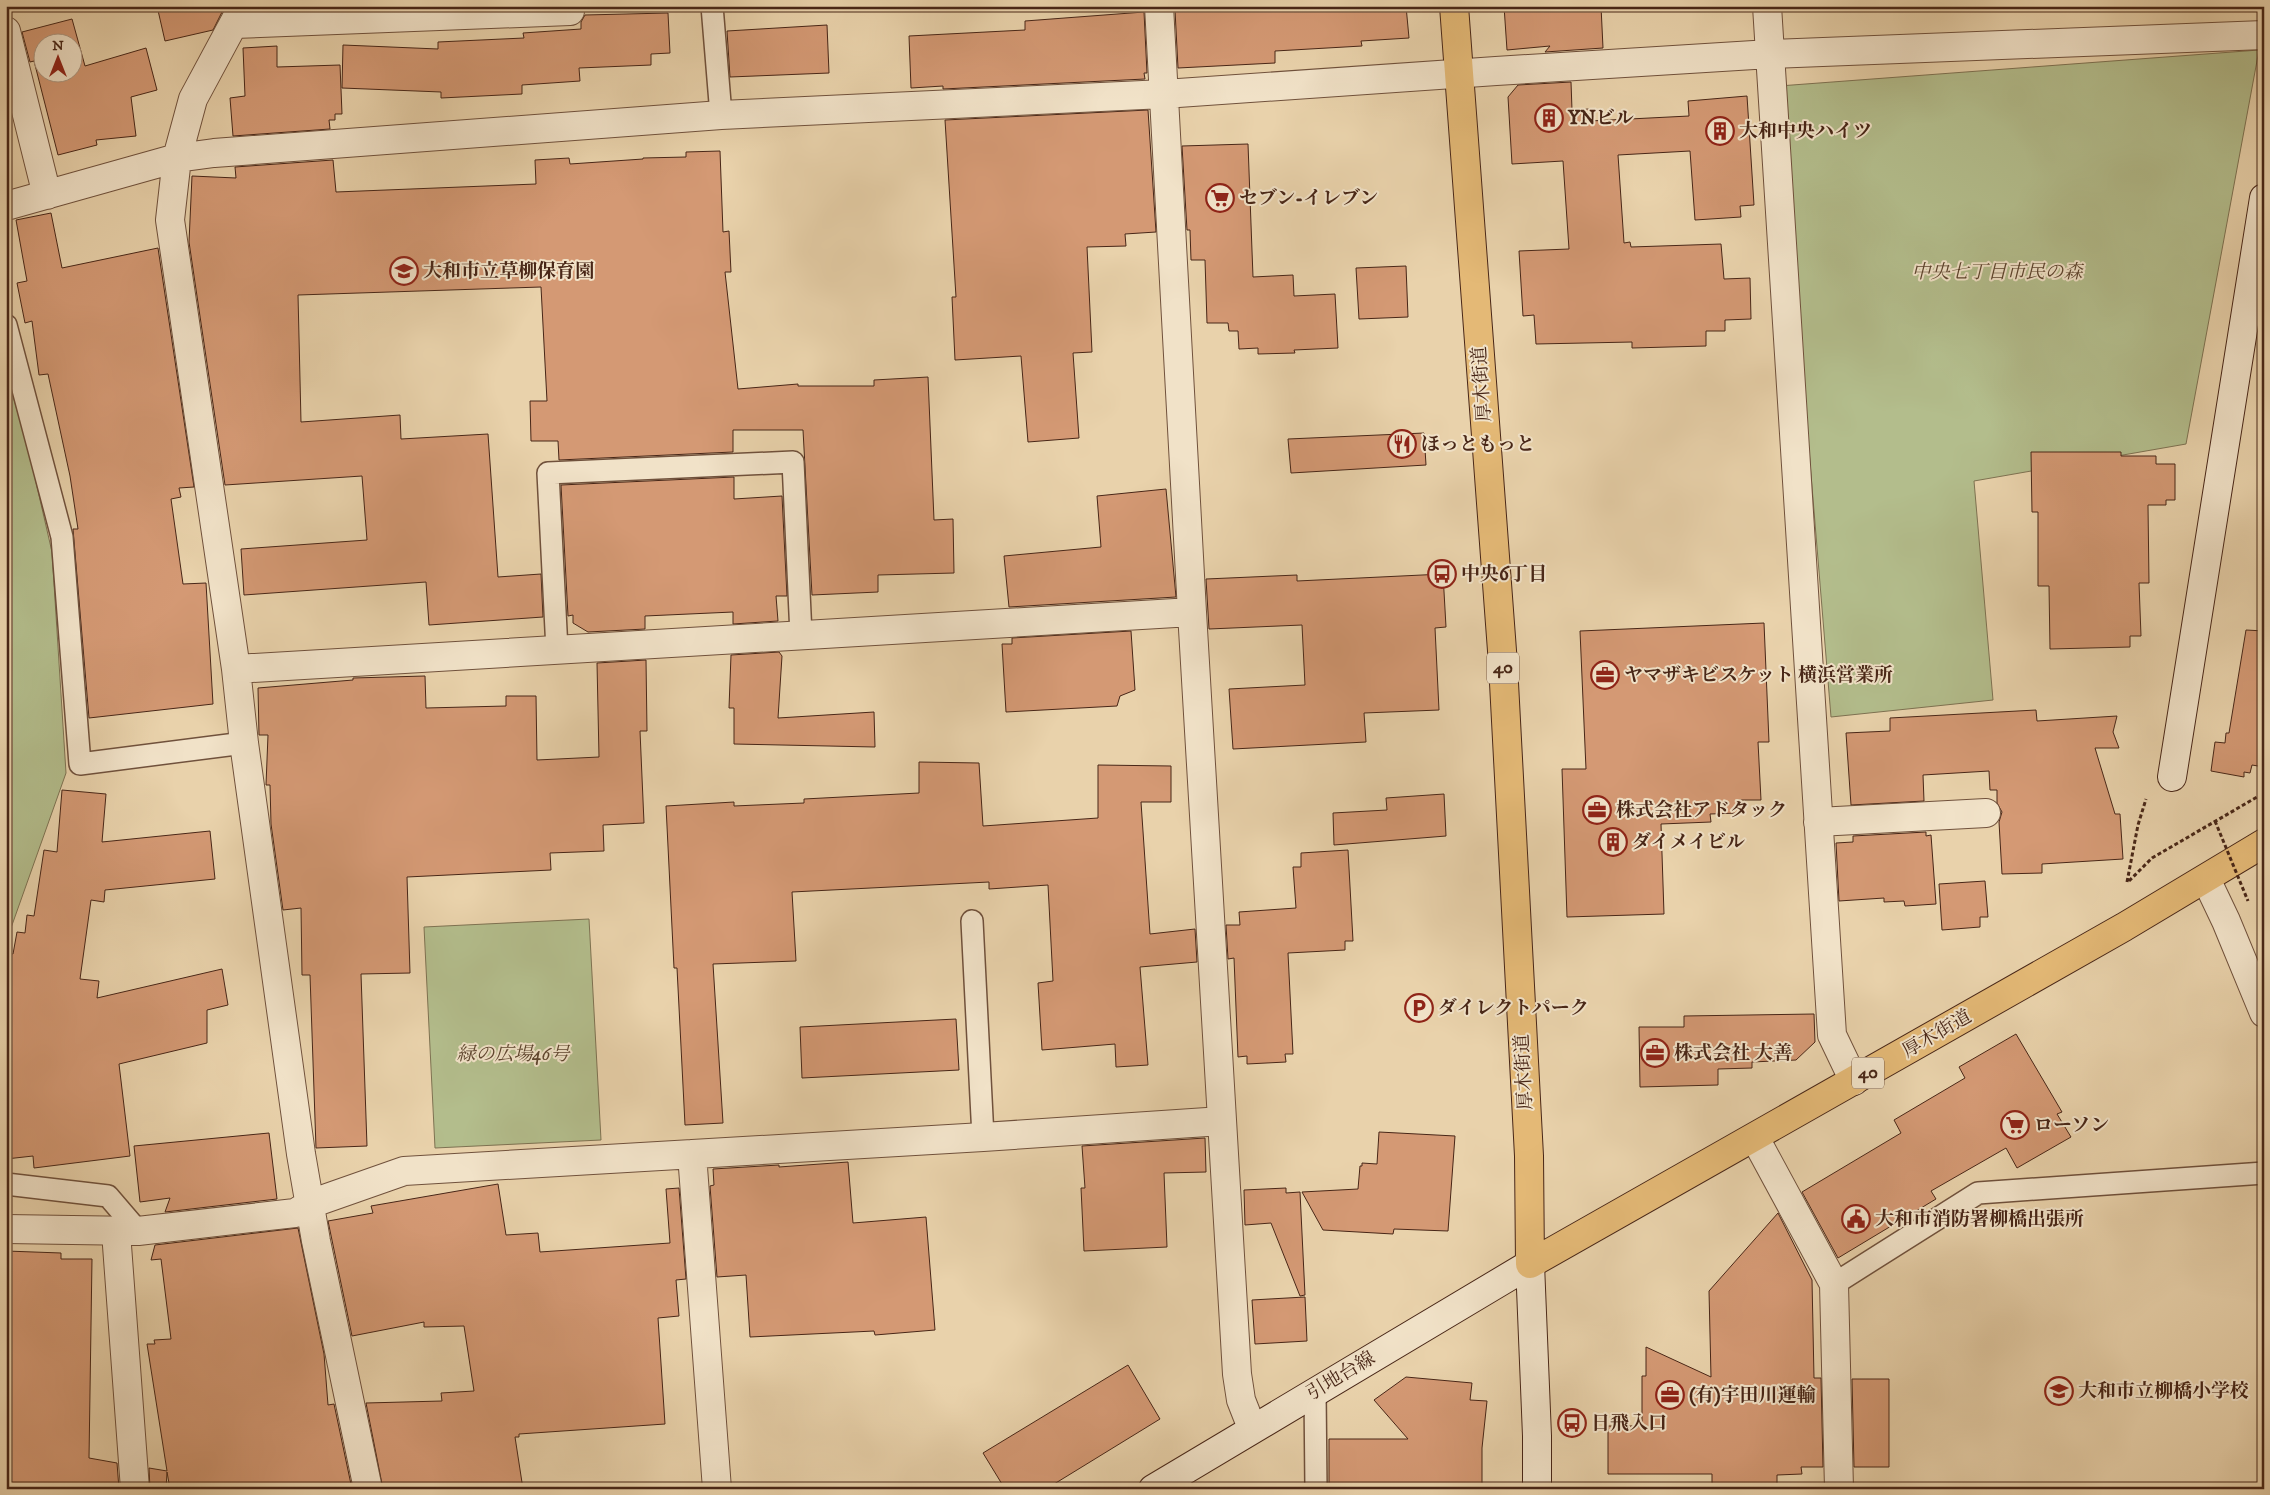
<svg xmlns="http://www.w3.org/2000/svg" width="2270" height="1495" font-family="'IM FELL DW Pica','Noto Serif JP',serif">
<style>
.green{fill:#b3bd8c;stroke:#7e7252}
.building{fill:#d49974;stroke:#482617;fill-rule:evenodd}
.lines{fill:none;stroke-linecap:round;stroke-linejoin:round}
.lane-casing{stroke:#70513c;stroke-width:24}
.street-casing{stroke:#70513c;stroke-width:30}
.secondary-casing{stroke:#482617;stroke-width:30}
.primary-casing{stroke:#482617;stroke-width:30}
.path{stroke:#482617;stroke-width:3;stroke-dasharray:4 2.5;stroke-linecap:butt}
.lane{stroke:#f1e2c8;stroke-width:21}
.street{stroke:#f1e2c8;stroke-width:28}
.secondary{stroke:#f1e2c8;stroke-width:28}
.primary{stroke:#e4b976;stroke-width:28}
.path-bridge{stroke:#482617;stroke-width:3;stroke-dasharray:4 2.5;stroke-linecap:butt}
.labels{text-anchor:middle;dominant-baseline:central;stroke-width:4;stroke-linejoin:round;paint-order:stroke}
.shield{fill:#f1e2c8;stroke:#7b5e4c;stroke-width:1}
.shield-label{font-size:18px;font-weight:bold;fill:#482617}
.poi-label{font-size:19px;font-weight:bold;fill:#482617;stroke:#f1e2c8;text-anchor:start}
.park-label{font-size:19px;font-style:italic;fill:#5d442e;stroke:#f1e2c8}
.street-label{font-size:19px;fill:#482617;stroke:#f1e2c8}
</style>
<rect width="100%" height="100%" fill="#e9d2ab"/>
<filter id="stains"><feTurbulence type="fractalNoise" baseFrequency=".004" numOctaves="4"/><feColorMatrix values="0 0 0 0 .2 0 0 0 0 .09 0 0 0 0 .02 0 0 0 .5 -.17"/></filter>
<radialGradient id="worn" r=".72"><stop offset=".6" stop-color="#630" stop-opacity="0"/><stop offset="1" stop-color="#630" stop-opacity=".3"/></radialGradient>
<!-- green -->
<path class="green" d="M 2259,50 L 2186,444 L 1974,481 L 1993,700 L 1831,717 L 1779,86 Z
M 6,371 L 30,456 L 52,552 L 66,773 L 6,942 Z
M 589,919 L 601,1140 L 435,1148 L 424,927 Z"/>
<!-- building -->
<path class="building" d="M 157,6 L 225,6 L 213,30 L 165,41 Z
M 1178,6 L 1406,6 L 1409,38 L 1361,41 L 1362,46 L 1275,51 L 1275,63 L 1178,68 L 1175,10 L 1178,9 Z
M 1504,6 L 1601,6 L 1603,48 L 1545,52 L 1550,46 L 1507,50 Z
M 1144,12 L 1147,73 L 1144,73 L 1145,79 L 943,89 L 943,86 L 911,88 L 909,36 L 1025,30 L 1025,21 Z
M 668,13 L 670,53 L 651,54 L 651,65 L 579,68 L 580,81 L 522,85 L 522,94 L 441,98 L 441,92 L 342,88 L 343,45 L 438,49 L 438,42 L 524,38 L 523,33 L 581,29 L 581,22 L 585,15 Z
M 72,19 L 85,66 L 146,48 L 157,90 L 131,97 L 136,136 L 96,140 L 97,145 L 58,155 L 34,61 L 30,62 L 22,32 ZM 42,42 L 72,42 L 72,72 L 42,72 Z
M 827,25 L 829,73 L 730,77 L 727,31 Z
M 277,46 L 277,67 L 340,65 L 342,114 L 335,114 L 335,120 L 329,120 L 330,129 L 233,136 L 230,98 L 245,96 L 243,48 Z
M 1571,82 L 1572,110 L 1589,109 L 1590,121 L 1689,116 L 1688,101 L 1747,96 L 1754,205 L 1740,206 L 1741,217 L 1695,220 L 1690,151 L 1618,155 L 1624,243 L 1630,242 L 1631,247 L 1721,244 L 1724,279 L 1750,278 L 1751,319 L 1725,320 L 1725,331 L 1706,331 L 1706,346 L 1632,348 L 1632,342 L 1536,344 L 1534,315 L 1523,316 L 1519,251 L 1569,249 L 1563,161 L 1512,164 L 1508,97 L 1518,85 Z
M 1148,110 L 1156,232 L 1125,234 L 1126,246 L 1087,247 L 1092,352 L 1073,353 L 1079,438 L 1028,442 L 1021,356 L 955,360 L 952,297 L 956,297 L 945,120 Z
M 1248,144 L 1253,277 L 1293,275 L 1294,296 L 1335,294 L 1338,348 L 1294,350 L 1295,353 L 1258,354 L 1258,348 L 1239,349 L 1238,331 L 1229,331 L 1228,323 L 1207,323 L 1205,260 L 1191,260 L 1190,230 L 1187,230 L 1182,146 Z
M 720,151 L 723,232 L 729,231 L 731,272 L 725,272 L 738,389 L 798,384 L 798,386 L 874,386 L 874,380 L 928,377 L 934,520 L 953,519 L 954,573 L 878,575 L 878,592 L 812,595 L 803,430 L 733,430 L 733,452 L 559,460 L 558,441 L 531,441 L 530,401 L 547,401 L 541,287 L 298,295 L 301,422 L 400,415 L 401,439 L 488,434 L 498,577 L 541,574 L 543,617 L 429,625 L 426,582 L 244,595 L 241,549 L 367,540 L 362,476 L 225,485 L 189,242 L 192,176 L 236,178 L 235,167 L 333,160 L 336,192 L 536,184 L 535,160 L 569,158 L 570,164 L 643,159 L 643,158 L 686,157 L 686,152 Z
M 51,213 L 62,268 L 158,248 L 194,487 L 179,488 L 181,497 L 171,499 L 183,584 L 206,583 L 213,704 L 89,718 L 73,529 L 78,529 L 70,476 L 48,374 L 39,375 L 32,321 L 25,323 L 17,283 L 27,281 L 16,220 Z
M 1406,266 L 1408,317 L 1359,319 L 1356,268 Z
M 1424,433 L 1426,465 L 1291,473 L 1288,439 Z
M 2031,452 L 2121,452 L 2121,456 L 2156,456 L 2156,464 L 2175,464 L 2175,500 L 2166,500 L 2166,505 L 2148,505 L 2149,583 L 2139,583 L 2141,636 L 2130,636 L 2130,647 L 2050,649 L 2049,586 L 2038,586 L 2038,512 L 2032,512 Z
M 734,477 L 734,499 L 782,496 L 787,596 L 776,596 L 778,621 L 733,624 L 733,612 L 645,616 L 645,629 L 588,632 L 573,623 L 573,615 L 568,616 L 561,485 Z
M 1166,489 L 1176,597 L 1009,607 L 1004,556 L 1101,547 L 1097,496 Z
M 1443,574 L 1446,627 L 1435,628 L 1439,710 L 1364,713 L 1366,742 L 1233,749 L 1229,689 L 1305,685 L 1302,625 L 1209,629 L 1206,579 L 1297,575 L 1297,581 Z
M 1764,623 L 1769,742 L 1758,742 L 1761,800 L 1739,800 L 1739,813 L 1710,814 L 1711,822 L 1661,824 L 1664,914 L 1567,917 L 1562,769 L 1586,769 L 1580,631 Z
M 2246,630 L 2264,631 L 2264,767 L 2252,765 L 2250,773 L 2244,772 L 2244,777 L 2211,771 L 2215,742 L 2225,743 L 2226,733 L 2229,733 Z
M 1131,631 L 1135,690 L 1120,696 L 1117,706 L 1006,712 L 1002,644 L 1012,644 L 1012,638 Z
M 779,652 L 782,656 L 778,718 L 874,712 L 875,747 L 734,744 L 734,708 L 729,708 L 731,655 Z
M 646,660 L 647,731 L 640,731 L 644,823 L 603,825 L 604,851 L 550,853 L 551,870 L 407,877 L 410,973 L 361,974 L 367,1146 L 316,1148 L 310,975 L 302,975 L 301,908 L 283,910 L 271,824 L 270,785 L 266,785 L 268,735 L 259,735 L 258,688 L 353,680 L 353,678 L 425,676 L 426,708 L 506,706 L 506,696 L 536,696 L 537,760 L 599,757 L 597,663 Z
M 2036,710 L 2037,721 L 2117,716 L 2113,732 L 2119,748 L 2095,748 L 2115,814 L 2120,814 L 2123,859 L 2042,864 L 2042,873 L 2002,874 L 1999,822 L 2002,812 L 1997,803 L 1997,790 L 1990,790 L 1989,771 L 1923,775 L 1924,801 L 1851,805 L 1846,733 L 1890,731 L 1890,718 Z
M 919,762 L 979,763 L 983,826 L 1098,818 L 1098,765 L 1171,766 L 1171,802 L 1141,802 L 1150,934 L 1195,929 L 1197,962 L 1140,967 L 1148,1065 L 1116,1067 L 1115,1044 L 1042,1050 L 1038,983 L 1053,981 L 1048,885 L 989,889 L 989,882 L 792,892 L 796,961 L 713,964 L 723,1123 L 685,1125 L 677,968 L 674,968 L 666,806 L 734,802 L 734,806 L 804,803 L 804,799 L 919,793 Z
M 62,790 L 106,794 L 102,842 L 210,831 L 215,879 L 105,890 L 104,902 L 91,900 L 80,979 L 99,981 L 97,998 L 222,969 L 228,1005 L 207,1010 L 207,1043 L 119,1064 L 130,1156 L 34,1168 L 33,1156 L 6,1159 L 6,953 L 13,954 L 17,932 L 25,933 L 27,915 L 34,916 L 44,850 L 57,852 Z
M 1444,794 L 1446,836 L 1334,845 L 1333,813 L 1387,810 L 1386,798 Z
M 1926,832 L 1926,836 L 1931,835 L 1936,904 L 1905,906 L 1904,901 L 1884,902 L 1884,898 L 1839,901 L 1836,843 L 1853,842 L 1853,836 Z
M 1348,850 L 1353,941 L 1345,941 L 1345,950 L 1288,953 L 1293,1054 L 1285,1054 L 1286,1062 L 1247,1064 L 1247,1056 L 1238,1057 L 1234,958 L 1228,959 L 1226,925 L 1240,925 L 1239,912 L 1296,908 L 1293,867 L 1301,867 L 1301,853 Z
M 1985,881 L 1988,917 L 1980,917 L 1980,927 L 1942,930 L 1939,884 Z
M 1814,1014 L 1815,1042 L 1796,1060 L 1752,1062 L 1752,1068 L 1718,1069 L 1718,1085 L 1640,1087 L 1639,1027 L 1684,1027 L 1684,1016 Z
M 956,1019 L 959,1070 L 802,1078 L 800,1027 Z
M 2016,1034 L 2062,1112 L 2057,1114 L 2071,1137 L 2017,1168 L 2006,1148 L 1931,1191 L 1936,1199 L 1838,1258 L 1802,1192 L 1901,1133 L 1894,1120 L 1965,1078 L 1959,1067 Z
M 1379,1132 L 1455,1136 L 1448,1231 L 1394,1229 L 1393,1234 L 1323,1230 L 1302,1192 L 1358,1189 L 1360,1166 L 1362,1166 L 1362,1163 L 1377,1164 Z
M 269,1133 L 277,1199 L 165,1212 L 170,1198 L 140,1202 L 134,1146 Z
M 1205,1138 L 1206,1172 L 1164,1173 L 1167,1247 L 1084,1251 L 1081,1188 L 1085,1188 L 1082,1146 Z
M 848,1162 L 853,1223 L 926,1217 L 935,1330 L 875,1335 L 874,1331 L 750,1337 L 746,1275 L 717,1277 L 710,1186 L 714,1185 L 713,1169 L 779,1165 L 779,1167 Z
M 498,1184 L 506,1235 L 538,1233 L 540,1252 L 670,1243 L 666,1189 L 679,1188 L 686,1279 L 676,1280 L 679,1316 L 658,1318 L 665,1424 L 519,1434 L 519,1437 L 515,1437 L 523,1489 L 383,1489 L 366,1403 L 442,1401 L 441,1393 L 474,1391 L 464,1326 L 424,1327 L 424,1322 L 352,1336 L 328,1221 L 373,1213 L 371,1206 Z
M 1286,1188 L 1286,1193 L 1300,1192 L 1305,1295 L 1300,1296 L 1271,1223 L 1245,1225 L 1244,1190 Z
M 1778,1213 L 1812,1280 L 1814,1378 L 1821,1378 L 1823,1467 L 1801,1467 L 1802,1474 L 1777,1475 L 1777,1489 L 1712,1489 L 1712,1474 L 1608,1474 L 1608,1426 L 1642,1426 L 1642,1376 L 1646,1376 L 1646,1347 L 1711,1377 L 1709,1291 Z
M 298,1228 L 324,1354 L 328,1405 L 334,1404 L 352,1489 L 170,1489 L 167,1472 L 166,1489 L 150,1489 L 149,1468 L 167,1471 L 147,1344 L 155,1344 L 154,1340 L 171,1339 L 161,1259 L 151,1260 L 155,1245 Z
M 6,1251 L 61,1253 L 61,1259 L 92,1259 L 89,1458 L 117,1463 L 119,1489 L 6,1489 Z
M 1305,1297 L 1307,1341 L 1255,1344 L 1252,1300 Z
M 1128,1365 L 1160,1419 L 1046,1489 L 1005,1489 L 983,1453 Z
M 1406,1377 L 1472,1383 L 1470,1400 L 1487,1401 L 1482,1448 L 1482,1489 L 1329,1489 L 1329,1439 L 1408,1439 L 1374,1400 Z
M 1852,1379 L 1889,1379 L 1889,1467 L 1854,1467 Z"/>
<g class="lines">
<defs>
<path id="lane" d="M 712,6 L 721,115
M 6,325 L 62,537 L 80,764 L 244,743
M 557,650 L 548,473 L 793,462 L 801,635
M 972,921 L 983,1137
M 6,1184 L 108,1196 L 138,1231
M 1834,1284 L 1978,1193 L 2264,1173
M 1315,1391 L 1316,1489"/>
<path id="street" d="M 243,6 L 193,99 L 177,158 L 170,220 L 236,669 L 244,743 L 301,1154 L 316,1241 L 368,1489
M 1159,6 L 1192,612 L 1237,1374 L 1241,1400 L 1252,1428
M 1767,6 L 1832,1035 L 1854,1081
M 234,24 L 570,11
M 6,31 L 47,195
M 6,206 L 177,158 L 214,153 L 721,115 L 1164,94 L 1496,71 L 1770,54 L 2264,35
M 236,669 L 1192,612
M 1818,822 L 1986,813
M 2206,879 L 2226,921 L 2264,1013
M 1755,1138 L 1834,1284 L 1839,1489
M 692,1154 L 717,1489
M 6,1229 L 138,1231 L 295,1213 L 310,1204 L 404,1171 L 983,1137 L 1222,1121
M 116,1232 L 135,1489"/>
<path id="secondary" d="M 2172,777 L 2264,198
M 1153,1489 L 1530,1264 L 1537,1436 L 1537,1489"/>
<path id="primary" d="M 1454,6 L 1503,664 L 1529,1156 L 1530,1264 L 2124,927 L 2264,843"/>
</defs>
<!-- lane casing -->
<use href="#lane" class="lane-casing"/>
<!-- street casing -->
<use href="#street" class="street-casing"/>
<!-- secondary casing -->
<use href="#secondary" class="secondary-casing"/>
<!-- primary casing -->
<use href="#primary" class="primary-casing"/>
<!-- path -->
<path class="path" d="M 2129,881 L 2152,858 L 2264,793
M 2127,882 L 2138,825 L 2146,799"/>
<!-- lane -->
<use href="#lane" class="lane"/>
<!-- street -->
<use href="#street" class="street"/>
<!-- secondary -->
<use href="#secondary" class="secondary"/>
<!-- primary -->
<use href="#primary" class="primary"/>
<!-- path-bridge -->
<path class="path-bridge" d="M 2215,821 L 2248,901"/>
</g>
<!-- icons -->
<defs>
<symbol id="building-ring" viewBox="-11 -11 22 22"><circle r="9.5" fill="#f1e2c8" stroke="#8f2418" stroke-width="1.5"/><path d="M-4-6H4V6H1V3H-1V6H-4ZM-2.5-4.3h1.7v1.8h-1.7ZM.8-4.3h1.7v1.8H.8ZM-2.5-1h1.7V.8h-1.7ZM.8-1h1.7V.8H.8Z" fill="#8f2418"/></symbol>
<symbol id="supermarket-ring" viewBox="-11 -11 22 22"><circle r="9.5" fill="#f1e2c8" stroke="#8f2418" stroke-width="1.5"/><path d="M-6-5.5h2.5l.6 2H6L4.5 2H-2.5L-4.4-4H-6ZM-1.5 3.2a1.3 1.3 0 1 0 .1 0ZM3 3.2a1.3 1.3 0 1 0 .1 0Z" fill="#8f2418"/></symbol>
<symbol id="school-ring" viewBox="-11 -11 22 22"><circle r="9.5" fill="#f1e2c8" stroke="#8f2418" stroke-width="1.5"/><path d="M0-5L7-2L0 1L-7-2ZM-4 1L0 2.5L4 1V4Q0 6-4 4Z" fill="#8f2418"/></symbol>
<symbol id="restaurant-ring" viewBox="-11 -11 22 22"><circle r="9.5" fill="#f1e2c8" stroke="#8f2418" stroke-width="1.5"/><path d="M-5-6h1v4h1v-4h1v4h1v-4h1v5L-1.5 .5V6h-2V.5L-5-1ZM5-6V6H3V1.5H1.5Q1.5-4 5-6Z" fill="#8f2418"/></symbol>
<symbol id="bus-ring" viewBox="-11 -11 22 22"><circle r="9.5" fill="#f1e2c8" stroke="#8f2418" stroke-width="1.5"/><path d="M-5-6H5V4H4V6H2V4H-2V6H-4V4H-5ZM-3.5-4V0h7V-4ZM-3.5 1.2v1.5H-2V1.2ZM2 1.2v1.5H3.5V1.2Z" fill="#8f2418"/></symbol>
<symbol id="office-ring" viewBox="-11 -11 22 22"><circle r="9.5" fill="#f1e2c8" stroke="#8f2418" stroke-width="1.5"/><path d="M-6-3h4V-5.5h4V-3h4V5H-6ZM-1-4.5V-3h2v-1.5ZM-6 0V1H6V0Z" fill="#8f2418"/></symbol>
<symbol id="parking-ring" viewBox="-11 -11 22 22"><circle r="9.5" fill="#f1e2c8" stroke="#8f2418" stroke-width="1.5"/><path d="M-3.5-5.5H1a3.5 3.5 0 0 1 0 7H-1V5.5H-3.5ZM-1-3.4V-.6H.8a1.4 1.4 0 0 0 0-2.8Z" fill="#8f2418"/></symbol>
<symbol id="civic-ring" viewBox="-11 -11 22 22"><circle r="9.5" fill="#f1e2c8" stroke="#8f2418" stroke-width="1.5"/><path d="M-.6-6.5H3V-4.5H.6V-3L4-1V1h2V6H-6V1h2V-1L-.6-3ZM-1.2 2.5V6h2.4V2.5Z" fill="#8f2418"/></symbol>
</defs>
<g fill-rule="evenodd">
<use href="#building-ring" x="1533" y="102" width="32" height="32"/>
<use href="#building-ring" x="1704" y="115" width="32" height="32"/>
<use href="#supermarket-ring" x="1204" y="182" width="32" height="32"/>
<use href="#school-ring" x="388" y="255" width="32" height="32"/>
<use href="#restaurant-ring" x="1386" y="428" width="32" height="32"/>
<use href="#bus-ring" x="1426" y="558" width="32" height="32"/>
<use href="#office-ring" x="1589" y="659" width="32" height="32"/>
<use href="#office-ring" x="1581" y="794" width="32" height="32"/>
<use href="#building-ring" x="1597" y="826" width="32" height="32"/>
<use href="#parking-ring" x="1403" y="992" width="32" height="32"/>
<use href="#office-ring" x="1639" y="1037" width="32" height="32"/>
<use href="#supermarket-ring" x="1999" y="1109" width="32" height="32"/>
<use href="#civic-ring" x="1840" y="1203" width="32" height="32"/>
<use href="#school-ring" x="2043" y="1375" width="32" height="32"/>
<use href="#office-ring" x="1654" y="1379" width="32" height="32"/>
<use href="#bus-ring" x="1556" y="1407" width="32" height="32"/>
</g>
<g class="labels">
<!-- shield labels -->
<g class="shield">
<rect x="1487" y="652.5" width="32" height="31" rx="4"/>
<rect x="1852" y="1057.5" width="32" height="31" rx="4"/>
</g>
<g class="shield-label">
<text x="1503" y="668">40</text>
<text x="1868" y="1073">40</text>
</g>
<!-- poi labels -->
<g class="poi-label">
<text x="1568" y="118">YNビル</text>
<text x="1739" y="131">大和中央ハイツ</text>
<text x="1239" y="198">セブン-イレブン</text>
<text x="423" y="271">大和市立草柳保育園</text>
<text x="1421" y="444">ほっともっと</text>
<text x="1461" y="574">中央6丁目</text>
<text x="1624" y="675">ヤマザキビスケット 横浜営業所</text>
<text x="1616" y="810">株式会社アドタック</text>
<text x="1632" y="842">ダイメイビル</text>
<text x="1438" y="1008">ダイレクトパーク</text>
<text x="1674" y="1053">株式会社 大善</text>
<text x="2034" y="1125">ローソン</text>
<text x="1875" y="1219">大和市消防署柳橋出張所</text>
<text x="2078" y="1391">大和市立柳橋小学校</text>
<text x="1689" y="1395">(有)宇田川運輸</text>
<text x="1591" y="1423">日飛入口</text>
</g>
<!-- park labels -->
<g class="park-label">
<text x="1997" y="272">中央七丁目市民の森</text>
<text x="513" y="1054">緑の広場46号</text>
</g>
<!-- street labels -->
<g class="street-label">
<text transform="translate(1482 384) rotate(-94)">厚木街道</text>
<text transform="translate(1937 1034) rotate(-30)">厚木街道</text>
<text transform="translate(1524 1072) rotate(-93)">厚木街道</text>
<text transform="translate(1341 1376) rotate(-31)">引地台線</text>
</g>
</g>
<!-- margin -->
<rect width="2270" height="1495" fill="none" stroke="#e9d2ab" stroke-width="25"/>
<rect x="8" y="8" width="2255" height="1480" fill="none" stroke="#482617" stroke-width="2.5"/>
<rect x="12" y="12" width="2245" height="1470" fill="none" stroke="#482617"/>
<!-- north arrow -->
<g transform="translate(58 58)"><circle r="24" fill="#f1e2c8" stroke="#ad9781"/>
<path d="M0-4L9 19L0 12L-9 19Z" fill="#8f2418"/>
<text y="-8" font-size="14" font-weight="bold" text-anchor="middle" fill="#482617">N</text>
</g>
<rect width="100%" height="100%" filter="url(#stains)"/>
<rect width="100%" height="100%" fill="url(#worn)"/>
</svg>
